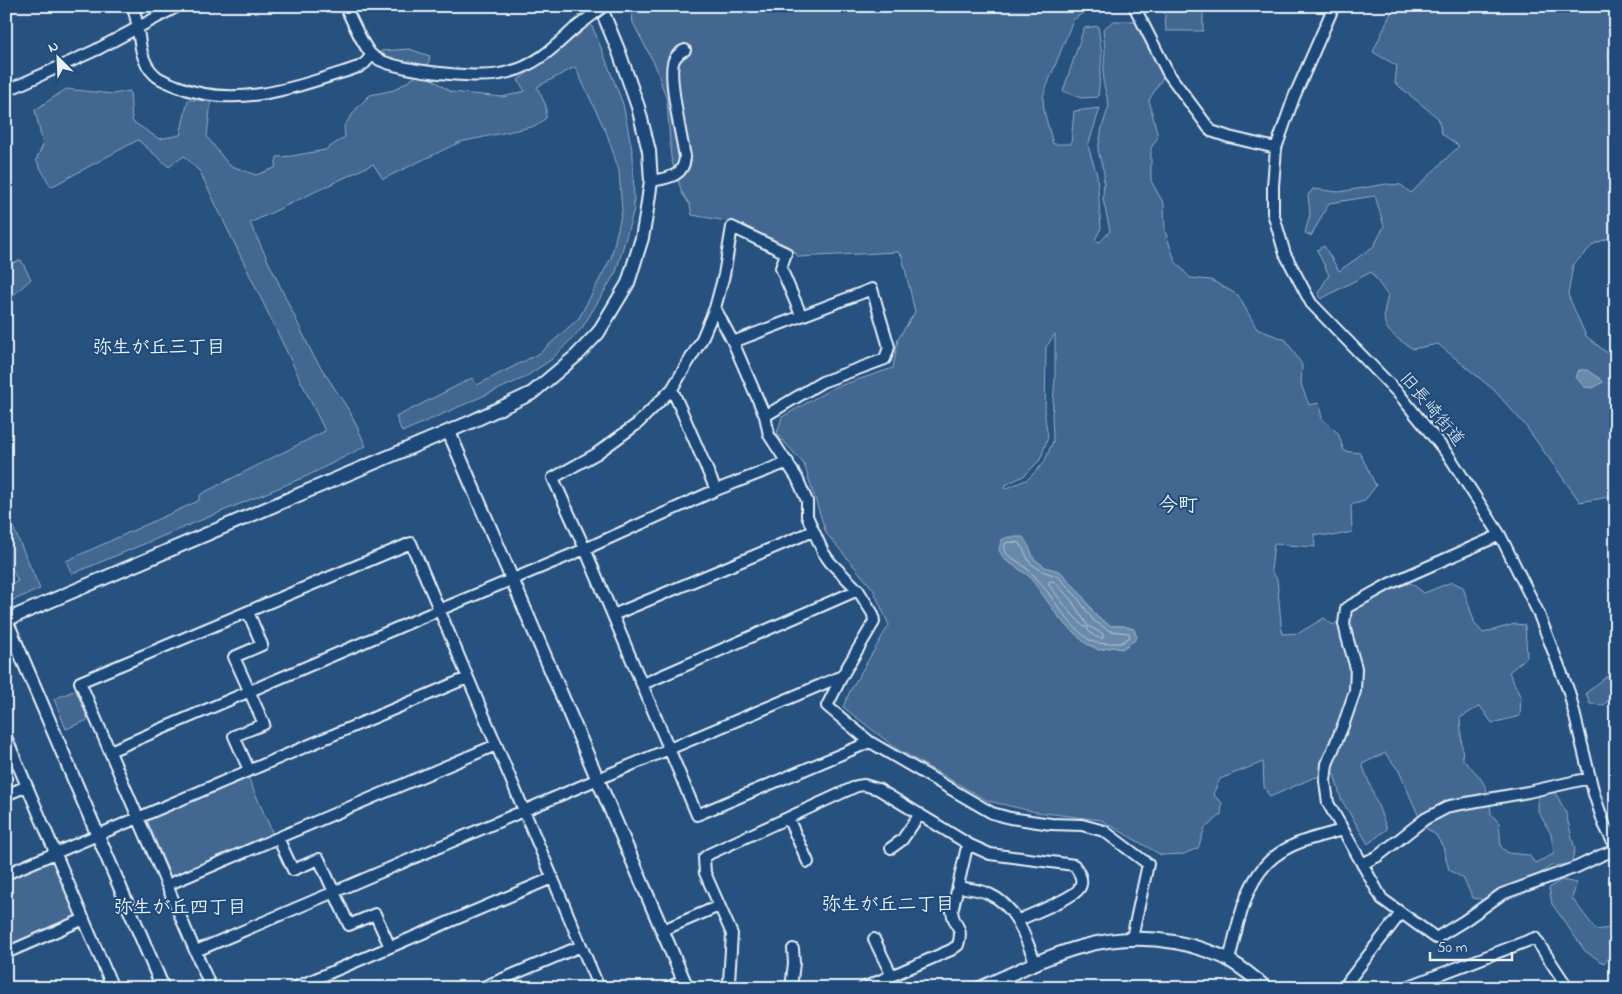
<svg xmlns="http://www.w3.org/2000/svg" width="1622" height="994" font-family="'Indie Flower','Klee One',sans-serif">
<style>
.green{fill:#436891;stroke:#96acc4;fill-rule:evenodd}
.water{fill:#6b8aaa;stroke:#9db3c9}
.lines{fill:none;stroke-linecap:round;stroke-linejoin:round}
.shore{stroke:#b6c8d9;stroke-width:1}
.minor-casing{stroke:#e8f1f8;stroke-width:14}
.tertiary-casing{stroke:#e8f1f8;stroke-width:16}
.minor{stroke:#1f4a7a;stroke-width:10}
.tertiary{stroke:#1f4a7a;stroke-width:12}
.minor-bridge-casing{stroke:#e8f1f8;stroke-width:14;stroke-linecap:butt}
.minor-bridge{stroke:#1f4a7a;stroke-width:10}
.labels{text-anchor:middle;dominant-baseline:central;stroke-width:4;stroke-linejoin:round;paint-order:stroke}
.street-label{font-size:18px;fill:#e8f1f8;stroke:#1f4a7a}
.neighbourhood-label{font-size:19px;font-weight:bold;fill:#e8f1f8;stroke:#1f4a7a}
.quarter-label{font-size:20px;font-weight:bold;fill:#e8f1f8;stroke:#1f4a7a}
</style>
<rect width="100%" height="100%" fill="#27517f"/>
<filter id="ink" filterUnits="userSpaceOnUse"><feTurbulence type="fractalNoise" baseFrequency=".02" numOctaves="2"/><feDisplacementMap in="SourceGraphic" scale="10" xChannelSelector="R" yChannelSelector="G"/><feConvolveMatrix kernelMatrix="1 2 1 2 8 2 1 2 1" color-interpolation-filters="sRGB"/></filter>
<g filter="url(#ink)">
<!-- green -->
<path class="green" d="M 572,6 L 582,6 L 596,35 L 623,104 L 633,155 L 634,209 L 616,272 L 582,328 L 552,359 L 524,378 L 402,432 L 396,417 L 472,378 L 477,385 L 540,353 L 579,318 L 611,258 L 622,211 L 619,171 L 607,134 L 575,67 L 537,87 L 546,106 L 546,118 L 536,126 L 460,142 L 383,179 L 373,164 L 250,223 L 313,355 L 350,412 L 366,446 L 307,476 L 72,574 L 66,561 L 198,501 L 201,494 L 325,431 L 200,172 L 184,156 L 169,167 L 138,140 L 51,187 L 36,160 L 43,145 L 35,110 L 66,89 L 113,94 L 130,91 L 132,121 L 159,139 L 180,135 L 188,100 L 211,100 L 207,137 L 229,165 L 256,175 L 275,168 L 277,157 L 292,156 L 325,150 L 345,137 L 344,126 L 357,108 L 370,95 L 394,90 L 415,77 L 412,66 L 385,59 L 381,51 L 409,49 L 430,56 L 426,75 L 451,92 L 503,97 L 525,91 L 518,80 L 581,33 L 578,11 Z
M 631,6 L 1123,6 L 1118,9 L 1083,13 L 1073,20 L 1043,96 L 1044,111 L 1053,144 L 1071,144 L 1074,111 L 1100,108 L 1088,146 L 1097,175 L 1101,228 L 1095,240 L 1100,242 L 1110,231 L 1103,199 L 1104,173 L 1098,150 L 1102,127 L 1109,106 L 1103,81 L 1105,50 L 1103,29 L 1114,21 L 1135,21 L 1161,68 L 1163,77 L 1149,100 L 1158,137 L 1151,148 L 1151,181 L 1164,204 L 1165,231 L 1175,261 L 1190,278 L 1211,280 L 1238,295 L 1257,329 L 1286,340 L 1302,365 L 1301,384 L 1309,405 L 1319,403 L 1322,419 L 1338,433 L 1344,451 L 1360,453 L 1376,486 L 1364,501 L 1351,505 L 1352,532 L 1333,536 L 1314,534 L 1315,547 L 1274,544 L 1271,571 L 1277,579 L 1282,634 L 1299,633 L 1324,618 L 1333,625 C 1359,606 1380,591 1411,583 L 1424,593 L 1452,582 L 1463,587 L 1475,624 L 1483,633 L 1515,624 L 1525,625 L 1527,657 L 1509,672 L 1521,698 L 1520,716 L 1492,723 L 1480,706 L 1460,718 L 1463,760 C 1483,778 1489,787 1491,814 L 1499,823 L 1501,847 L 1508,853 L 1529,855 L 1535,863 L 1554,854 L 1551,834 L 1538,811 L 1538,795 L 1554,791 L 1565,810 L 1575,849 L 1571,864 L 1551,866 L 1535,877 L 1504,888 L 1485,900 L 1473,898 L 1463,878 L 1449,870 L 1443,847 L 1436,835 L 1423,826 L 1399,771 L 1385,753 L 1362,764 L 1387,829 L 1368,844 L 1341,799 L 1334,774 L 1313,778 L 1270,797 L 1264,787 L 1263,762 L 1220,779 L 1213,794 L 1222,803 L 1221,815 L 1205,828 L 1198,848 L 1184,854 L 1161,855 L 1101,820 L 1036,812 L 988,801 L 897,749 L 843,707 L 850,691 L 889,625 L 873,589 L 826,533 L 804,464 L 777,434 L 782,417 L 833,388 L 893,368 L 898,339 L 915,312 L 902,256 L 898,252 L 798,257 L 792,248 L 738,223 L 692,215 L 690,205 L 682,193 L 671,158 L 667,101 L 656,67 L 633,23 ZM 1055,334 L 1055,378 L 1052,415 L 1053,441 L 1044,463 L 1028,479 L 1005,489 L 1004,486 L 1025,475 L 1040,460 L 1048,437 L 1045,418 L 1046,347 ZM 1029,547 L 1034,559 L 1045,567 L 1061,572 L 1080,593 L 1097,617 L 1111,626 L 1124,626 L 1122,649 L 1113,647 L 1099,650 C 1065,633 1054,605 1030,577 C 1023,569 1013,564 1004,559 Z
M 1164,6 L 1219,6 L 1218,11 L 1203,12 L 1203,31 L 1166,31 Z
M 1394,6 L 1616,6 L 1616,49 L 1608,53 L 1612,72 L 1616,71 L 1616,235 L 1594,244 L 1573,265 L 1568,295 L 1586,336 L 1611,356 L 1616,354 L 1616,507 L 1609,497 L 1580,502 L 1525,425 L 1494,390 L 1438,344 L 1413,349 C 1388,332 1378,329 1388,296 L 1371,272 L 1321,299 L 1318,293 L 1329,275 L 1317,250 L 1324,246 L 1339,271 L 1374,246 L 1384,226 L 1375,196 L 1329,203 L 1311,236 L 1305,233 L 1310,214 L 1308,195 L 1313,189 L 1339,192 L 1386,184 L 1401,185 L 1411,193 L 1459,146 L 1442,134 L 1438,118 L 1395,83 L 1397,66 L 1373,52 Z
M 1098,26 L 1102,55 L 1098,97 L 1081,98 L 1063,91 L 1084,28 Z
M 21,260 L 31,279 L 6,302 L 6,265 Z
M 6,511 L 40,589 L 6,603 L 6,587 L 18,581 L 6,556 Z
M 1616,669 L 1616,691 L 1604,705 L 1590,704 L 1586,693 Z
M 76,690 L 88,720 L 66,729 L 54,699 Z
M 248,777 L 273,834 L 174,876 L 170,875 L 148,822 L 149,818 Z
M 54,859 L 78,917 L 6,948 L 6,879 Z
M 1561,880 L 1577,883 L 1572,898 L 1596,930 L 1615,927 L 1616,950 L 1604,963 L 1585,951 L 1552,904 L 1549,888 Z"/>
<!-- water -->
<path class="water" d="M 1579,370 L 1587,370 C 1593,375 1598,376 1603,382 L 1593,388 L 1584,387 L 1576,377 Z
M 1008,537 L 1023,537 L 1029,547 L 1034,559 L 1045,567 L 1061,572 L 1080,593 L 1097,617 L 1111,626 L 1124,626 L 1134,629 L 1137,637 L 1134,641 L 1122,649 L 1113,647 L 1099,650 L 1085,643 L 1061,620 L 1029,576 L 1004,559 L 999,550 L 1001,540 Z"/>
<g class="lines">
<!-- shore -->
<path class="shore" d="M 1009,542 L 1020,543 L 1030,563 L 1042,571 L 1059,577 L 1076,596 L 1094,621 L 1110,631 L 1129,633 L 1130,637 L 1121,643 C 1109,642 1099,647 1088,639 C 1060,619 1048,583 1020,563 C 1012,557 1003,556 1005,544 Z
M 1052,581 L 1055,582 L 1071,600 L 1088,626 L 1103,634 L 1103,638 C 1097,639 1088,633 1087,627 L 1084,627 L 1070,612 L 1049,585 L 1049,582 Z"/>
<defs>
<path id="minor" d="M 132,6 C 142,27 135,56 154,74 C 159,80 170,83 177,86 C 237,111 301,85 359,67 L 365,63 L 372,55
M 345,6 C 351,18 364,49 373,56 C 392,71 477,79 500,74 C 506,73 513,71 519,69 C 540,61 558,44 574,29
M 1134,6 L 1168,73 L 1211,131 L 1229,137 L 1276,148
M 1334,6 L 1294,97 L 1276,148 L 1273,186 L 1273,213 L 1285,254 L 1311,303 L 1399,394 L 1449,456 L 1500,535 L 1538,612 L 1569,692 L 1594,794 L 1604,824 L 1616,848
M 6,91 L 96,50 L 178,6
M 651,181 C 667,178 684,177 685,157 C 682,138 667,75 674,60 C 676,56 681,51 685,50
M 715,308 L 733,342 L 765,416 L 769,435 L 797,478 L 807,501 L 807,516 L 823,552 L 830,562 L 858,590 L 873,614 L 874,622 L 842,676 L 827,706 L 870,742 L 992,813 L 1010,818 L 1051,824 L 1082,825 L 1104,831 L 1148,864 L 1132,938
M 801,315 L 781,268 L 786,253 L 732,227 L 724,275 L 715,308 L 701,341 L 672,389 L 637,424 L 596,454 L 553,478 L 585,549 L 697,815 L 870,742
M 733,342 L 872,289 L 889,347 L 885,359 L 822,382 L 765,416
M 672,389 L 716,490
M 1500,535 L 1389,584 L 1346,608 L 1344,624 L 1347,637 L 1356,668 L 1355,691 L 1344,723 L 1327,764 L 1325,781 L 1328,803 L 1382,899 L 1436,938 L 1464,921 L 1502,894 L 1577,867 L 1602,855 L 1616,850
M 248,612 L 262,645 L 234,657 L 264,724 L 234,736 L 249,770
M 613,615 L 813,531
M 643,684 L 858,590
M 6,737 L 113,988
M 110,751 L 439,610 L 585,549 L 716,490 L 788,462
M 6,795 L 27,786
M 788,818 L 808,862
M 278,838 L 293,870 L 319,859 L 349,925 L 375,914 L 390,947
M 891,848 L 902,840 L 920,814
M 1362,864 L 1378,856 L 1425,819 L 1450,806 L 1528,792 L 1590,778
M 6,874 L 467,678
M 167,885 L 496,745
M 958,887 C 968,889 980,889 989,894 C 1017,906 1025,938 1036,964
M 663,930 L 719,906
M 874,939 L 892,976
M 196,951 L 598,779 L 842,676
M 6,953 L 84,919
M 1229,960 C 1239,922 1245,874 1281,852 C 1299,840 1322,836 1342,830
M 211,988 L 80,682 L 411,543 L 599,988
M 294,988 L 552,878
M 481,988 L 581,946
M 667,988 L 684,980
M 730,988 L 729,981 L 732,934 L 705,873 L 704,858 L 709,854 L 857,786 L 864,785 L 878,789 L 970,845 L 990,854 L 1074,865 C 1080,873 1085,882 1078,890 C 1069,900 1031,914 1017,921
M 791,988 L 794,963 L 793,949
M 863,988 L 951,950 L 958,945 C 964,926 954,927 952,912 L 966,851 L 970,845
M 1346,988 L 1346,984 L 1401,913
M 1404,988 L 1535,938 L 1568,988"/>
<path id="tertiary" d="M 449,432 L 687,988
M 6,620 L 317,487 L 473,421 L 532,393 L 577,355 L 598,333 L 628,283 L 642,238 L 646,216 L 651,181 L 649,151 L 638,107 L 619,52 L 600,6
M 6,620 L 163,988
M 980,988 C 1014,973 1048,955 1084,946 C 1125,935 1168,937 1208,951 C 1215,954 1223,956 1229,960 C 1242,968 1255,978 1266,988"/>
</defs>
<!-- minor casing -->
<use href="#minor" class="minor-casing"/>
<!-- tertiary casing -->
<use href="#tertiary" class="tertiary-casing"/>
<!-- minor -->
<use href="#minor" class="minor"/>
<!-- tertiary -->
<use href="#tertiary" class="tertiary"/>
<defs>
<path id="minor-bridge" d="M 574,29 L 604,6"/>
</defs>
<!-- minor-bridge casing -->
<use href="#minor-bridge" class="minor-bridge-casing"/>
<!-- minor-bridge -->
<use href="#minor-bridge" class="minor-bridge"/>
</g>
</g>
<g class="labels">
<!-- street labels -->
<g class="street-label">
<text transform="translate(1431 410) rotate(50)">旧長崎街道</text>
</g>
<!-- neighbourhood labels -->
<g class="neighbourhood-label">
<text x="159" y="348">弥生が丘三丁目</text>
<text x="888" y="905">弥生が丘二丁目</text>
<text x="180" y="908">弥生が丘四丁目</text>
</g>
<!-- quarter labels -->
<g class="quarter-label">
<text x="1178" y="506">今町</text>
</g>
</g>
<!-- margin -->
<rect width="1622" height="994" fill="none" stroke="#1f4a7a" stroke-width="25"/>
<rect x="12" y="12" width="1597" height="969" fill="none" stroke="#e8f1f8" stroke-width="2" filter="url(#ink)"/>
<!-- north arrow -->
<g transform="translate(58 58) rotate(336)" stroke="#1f4a7a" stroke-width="4" paint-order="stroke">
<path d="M0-4L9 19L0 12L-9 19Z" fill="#e8f1f8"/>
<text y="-8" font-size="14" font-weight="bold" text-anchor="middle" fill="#e8f1f8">N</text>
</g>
<!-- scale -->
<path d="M1430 952v8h82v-8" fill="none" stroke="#e8f1f8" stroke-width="2.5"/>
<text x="1437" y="952" font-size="15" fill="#e8f1f8" stroke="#1f4a7a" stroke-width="4" paint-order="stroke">50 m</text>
</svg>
